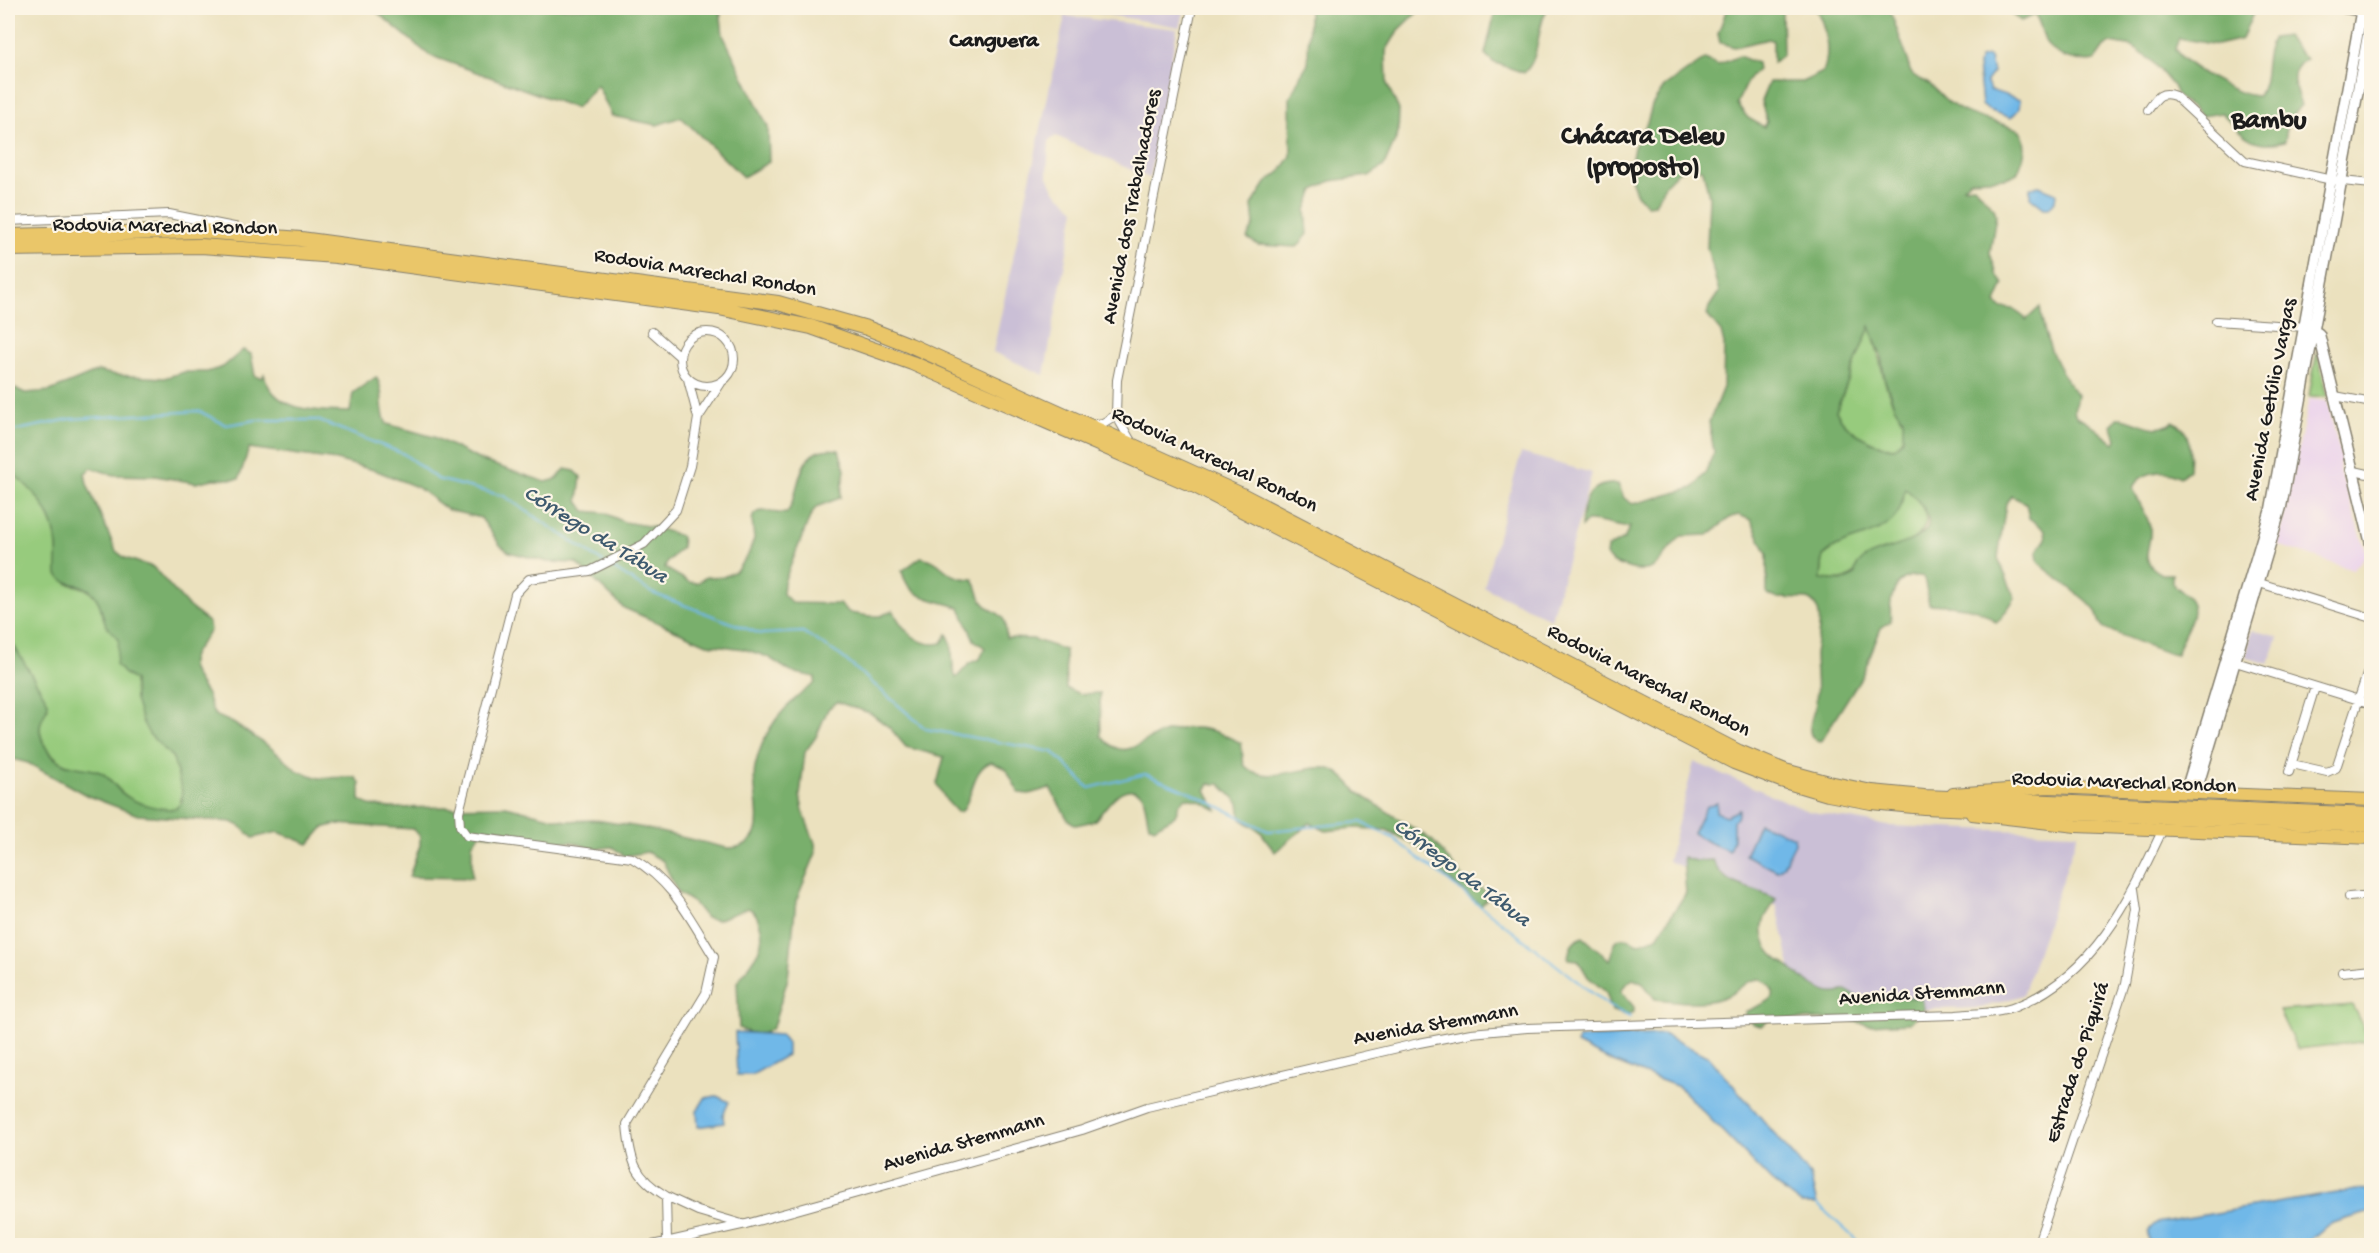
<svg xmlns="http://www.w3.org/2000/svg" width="2379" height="1253" font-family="'Gochi Hand',sans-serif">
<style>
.built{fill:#ead1ec}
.industrial{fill:#cabfd6}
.green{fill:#97cb7d;stroke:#5a744c;stroke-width:1.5}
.forest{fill:#79af6c;stroke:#4a6644;stroke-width:1.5;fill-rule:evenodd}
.water{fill:#70b8e8;stroke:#466a82;stroke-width:1.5}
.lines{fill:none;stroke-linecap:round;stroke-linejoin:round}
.stream{stroke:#70b8e8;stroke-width:2}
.minor-casing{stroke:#847e6d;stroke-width:10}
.tertiary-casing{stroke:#847e6d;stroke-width:13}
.primary-casing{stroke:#847e6d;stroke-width:14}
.trunk-casing{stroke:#847e6d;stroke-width:16}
.minor{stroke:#fff;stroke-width:8}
.tertiary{stroke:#fff;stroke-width:10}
.primary{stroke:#eac669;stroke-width:12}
.trunk{stroke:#eac669;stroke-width:14}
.labels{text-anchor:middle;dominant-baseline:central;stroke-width:4.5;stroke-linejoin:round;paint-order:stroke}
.street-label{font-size:21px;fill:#1c1c1c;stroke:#fcf5e5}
.neighbourhood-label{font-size:22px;font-weight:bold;fill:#1c1c1c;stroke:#fcf5e5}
.water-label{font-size:22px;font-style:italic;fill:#3e5a6e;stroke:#fcf5e5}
.district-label{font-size:27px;font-weight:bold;fill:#1c1c1c;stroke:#fcf5e5}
</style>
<rect width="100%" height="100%" fill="#fcf5e5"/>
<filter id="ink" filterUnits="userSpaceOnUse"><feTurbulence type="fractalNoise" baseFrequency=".0167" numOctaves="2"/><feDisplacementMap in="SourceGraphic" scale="12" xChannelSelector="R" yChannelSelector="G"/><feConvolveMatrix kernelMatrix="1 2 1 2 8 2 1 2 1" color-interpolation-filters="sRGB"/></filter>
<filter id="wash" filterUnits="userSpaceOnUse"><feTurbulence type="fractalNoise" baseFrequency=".008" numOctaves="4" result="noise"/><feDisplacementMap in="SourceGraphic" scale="24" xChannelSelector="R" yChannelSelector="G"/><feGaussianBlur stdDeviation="1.35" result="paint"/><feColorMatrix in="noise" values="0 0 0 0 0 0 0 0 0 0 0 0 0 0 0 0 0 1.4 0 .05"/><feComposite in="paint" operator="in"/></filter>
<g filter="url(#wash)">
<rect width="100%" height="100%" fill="#ebe1be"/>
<!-- built -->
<path class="built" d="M 2309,399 L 2327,401 L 2342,461 L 2339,463 L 2340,471 L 2367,554 L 2353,570 L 2278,545 Z"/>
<!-- industrial -->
<path class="industrial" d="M 1068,8 L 1185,8 L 1180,27 Z
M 1065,16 L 1177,29 L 1149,178 L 1056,136 L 1049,141 L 1047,174 L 1054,190 L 1075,209 L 1044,375 L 993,352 Z
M 1521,453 L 1592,473 L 1551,619 L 1484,587 Z
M 2252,630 L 2278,637 L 2269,664 L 2246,657 Z
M 1694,762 L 1808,811 L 1888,826 L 2078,833 L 2023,995 L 1981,1008 L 1800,1012 L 1777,906 L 1668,861 Z"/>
<!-- green -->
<path class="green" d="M 1870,326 C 1880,352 1882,384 1895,407 C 1899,415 1904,418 1905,428 C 1905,437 1900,442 1894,448 C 1874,447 1843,429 1836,411 Z
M 2317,352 L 2328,397 L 2309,396 Z
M 8,470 C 31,486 49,508 56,536 C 61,561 51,560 68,584 C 109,590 95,614 119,639 C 121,659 110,665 134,680 L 135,700 L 173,758 L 182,791 L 180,807 C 164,813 137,805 124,794 C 116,788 110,777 100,772 C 92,769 82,771 73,768 C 49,759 28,730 48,708 L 13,645 L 8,640 Z
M 1905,488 C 1934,513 1934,533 1897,547 C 1891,549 1884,549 1879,552 C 1854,568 1856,586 1821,579 L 1823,556 L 1902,502 Z
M 2352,1005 L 2370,1041 L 2297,1049 L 2279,1011 Z"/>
<!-- forest -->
<path class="forest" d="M 372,8 L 720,8 L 723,35 L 768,127 L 769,162 L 743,177 L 681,117 L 657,125 L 612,116 L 597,85 L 576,108 L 429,55 Z
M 1309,8 L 1422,8 L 1398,31 L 1386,51 L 1387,84 L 1399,110 L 1398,134 L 1384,166 L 1369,176 L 1331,181 L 1314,190 L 1306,210 L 1308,234 L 1297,247 L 1258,245 L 1247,238 L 1254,225 L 1252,205 L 1266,183 L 1281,171 L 1291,156 L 1290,98 L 1301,74 L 1308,64 Z
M 1496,8 L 1548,8 C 1535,28 1542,56 1524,73 L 1493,62 L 1485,54 Z
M 1727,8 L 1782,8 L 1783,54 L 1773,63 L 1773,41 L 1769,39 L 1734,47 L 1720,43 L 1718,34 Z
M 1815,8 L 1889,8 L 1909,63 C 1908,79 1923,78 1933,87 C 1939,92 1944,99 1950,103 C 1969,118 1997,121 2020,130 C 2029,147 2024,157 2017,174 L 2006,178 L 1970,180 L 1963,187 L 1974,186 L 1994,208 L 1996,215 L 1990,253 L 1997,275 L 2004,284 L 1996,303 L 2001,308 L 2015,309 L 2026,320 L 2040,307 C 2044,340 2057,369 2077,395 L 2074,411 L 2076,416 C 2095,424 2100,435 2115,443 L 2117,439 L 2111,426 L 2117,418 C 2136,417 2155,438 2173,421 C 2193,430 2190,453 2189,470 L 2180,477 C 2167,467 2139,472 2133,488 C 2137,500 2145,511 2149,523 C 2156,546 2133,558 2162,574 L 2172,574 L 2172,583 C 2177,588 2187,594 2190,600 C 2201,616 2177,639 2177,655 C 2172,656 2109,631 2103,627 C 2096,620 2099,612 2093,607 C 2076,591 2055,578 2038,562 L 2037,551 L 2046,539 L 2045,530 L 2029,518 L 2026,503 L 2011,496 L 2006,503 L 1998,558 L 2015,598 L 2000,620 L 1996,622 C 1977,604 1955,606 1929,604 L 1924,577 C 1896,570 1888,598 1891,621 L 1881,628 L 1862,676 L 1821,741 C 1800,739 1815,713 1816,702 C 1818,686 1815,670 1815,655 C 1816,638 1828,610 1808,599 L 1776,598 L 1767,594 L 1767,554 L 1751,520 L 1739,515 L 1731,517 L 1708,535 L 1682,536 C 1658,556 1661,579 1625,567 C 1616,564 1610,563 1606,555 L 1607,548 L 1624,539 L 1630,527 C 1615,528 1601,520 1587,521 L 1581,527 C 1582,501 1589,482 1618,484 L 1624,498 L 1633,504 L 1693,488 L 1705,473 L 1714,452 L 1709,422 L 1723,387 L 1724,344 L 1721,332 L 1707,315 L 1709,307 L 1719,292 L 1707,248 L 1709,196 L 1703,170 L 1691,166 C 1671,172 1663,187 1655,204 L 1647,205 L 1636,193 L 1632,181 L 1630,168 L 1634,147 L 1647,123 L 1652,105 L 1664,87 L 1705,59 L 1718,65 L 1739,56 L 1757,63 L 1758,70 C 1747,78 1742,91 1737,104 L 1748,118 L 1764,127 L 1767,122 L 1761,101 L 1769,82 L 1802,82 L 1823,72 C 1831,53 1826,25 1815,8 ZM 1870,326 L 1881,357 L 1885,380 L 1895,408 L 1903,418 L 1903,439 L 1894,448 C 1874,447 1843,429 1836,411 ZM 1906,489 C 1973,548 1870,541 1857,566 C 1855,569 1855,572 1855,575 L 1844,581 L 1821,579 L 1823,556 C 1845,535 1884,540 1899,511 C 1902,504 1903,495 1906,489 Z
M 2002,8 L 2255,9 L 2242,39 L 2217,45 L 2179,38 L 2175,49 C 2185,66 2237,96 2258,96 C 2269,78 2262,57 2273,38 L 2286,36 L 2306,59 C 2287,71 2294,88 2301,105 L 2288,121 L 2285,141 C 2252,149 2243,135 2222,113 L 2202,116 L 2178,97 L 2173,86 L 2152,61 L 2133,47 L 2111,43 L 2104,47 L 2095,60 C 2079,63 2053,57 2045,41 C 2041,31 2041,23 2035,15 L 2021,21 Z
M 243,350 L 251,354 L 255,376 L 262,378 L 264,374 C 273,413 319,411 350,412 L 353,393 L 376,377 C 386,391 378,410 387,424 L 434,437 L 482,461 L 546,482 L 557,479 L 565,469 L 575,471 L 581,477 L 578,501 L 585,511 L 605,513 L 624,522 L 654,527 L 681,536 L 682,547 L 667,562 L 665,568 L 689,582 L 697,583 L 706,577 L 723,577 L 736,571 L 748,555 L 754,539 L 752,520 L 754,514 C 764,507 775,515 787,513 C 803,488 794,443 839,450 L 845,470 L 840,498 L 816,507 L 810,517 L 784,582 L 783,594 L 792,603 L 839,604 L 850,613 L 869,616 L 881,616 L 893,610 C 901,628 919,649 942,643 L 947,634 C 956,648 949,663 956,678 L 970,663 L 980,659 L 985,648 L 974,640 L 960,608 C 938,599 908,601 902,571 L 921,557 C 947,562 941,578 973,579 C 977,585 978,595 982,601 C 996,619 1006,606 1006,638 L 1033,639 L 1065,650 L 1066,688 L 1080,694 L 1100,693 L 1101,736 C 1125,764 1138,741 1163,733 C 1172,730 1183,728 1191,728 C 1209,727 1225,735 1241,743 L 1244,765 C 1266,789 1311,760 1333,770 C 1343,775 1351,784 1357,792 L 1433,841 L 1464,879 L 1487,892 L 1488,897 L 1481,906 L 1443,874 L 1427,852 L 1387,830 L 1355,828 L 1326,831 L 1310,823 L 1275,852 L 1260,831 L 1241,819 L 1239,803 L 1220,784 L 1209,784 L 1205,790 L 1217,810 L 1200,801 L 1186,798 L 1179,804 L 1175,816 L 1154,828 L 1149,825 L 1143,795 C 1121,777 1107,809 1094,821 L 1076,825 L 1068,820 L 1050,788 L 1029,794 L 1019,793 L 1006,769 L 991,762 C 971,770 974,796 962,811 L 957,812 L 946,800 L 937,784 L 944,757 L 906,747 L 890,728 L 870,713 L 837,702 L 828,709 L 816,737 L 805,752 L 800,796 L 804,815 L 815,843 L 816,853 L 796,901 L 788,978 L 773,1027 C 764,1037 750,1034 739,1028 L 737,982 C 750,966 769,945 759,922 C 757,916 755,911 748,908 L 717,920 L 706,918 L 694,903 L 678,893 L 663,861 L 647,852 L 625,856 L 612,847 L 593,849 L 573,842 L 543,842 L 526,838 L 480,834 L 472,844 L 472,878 L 409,877 L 420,845 L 420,836 L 413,829 L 336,824 L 323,828 L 309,844 L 278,832 L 253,838 L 240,826 L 232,822 L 138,815 L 88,796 L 28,763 L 8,758 L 8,640 L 13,644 L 48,702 C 48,717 32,721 45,746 C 60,774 84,763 102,773 C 110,778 115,787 122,793 C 135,804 158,809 175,809 L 182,802 L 182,791 L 173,758 L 149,734 L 142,721 L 135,700 L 134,680 L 123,673 L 116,664 L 119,639 C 115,635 109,630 106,625 C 101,613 101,600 91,591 C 80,582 67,587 57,575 C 56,565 58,556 57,547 C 55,514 33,488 8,470 L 8,385 L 25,393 L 50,391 L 98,371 L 116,375 L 164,378 L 184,372 L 207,372 L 223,367 ZM 249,448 L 336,460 L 377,471 L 417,487 L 448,510 L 481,518 L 500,545 L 509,552 L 548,562 L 576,563 L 624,608 L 707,644 L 744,649 L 768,657 L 791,672 L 815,677 L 815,683 C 784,705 763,729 755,767 C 749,795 777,848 727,848 L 639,827 L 596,820 L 566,821 L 506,806 L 390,808 L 369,805 L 360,800 L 360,783 L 355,777 L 319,778 L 298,771 L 270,747 L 233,723 L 215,715 C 210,708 210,700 206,693 C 184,661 187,662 210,631 L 209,623 L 187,605 L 153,567 L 125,558 L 116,551 L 87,484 L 85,473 L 92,468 L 114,475 L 155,476 L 196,483 L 213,479 L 239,479 Z
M 1683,857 L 1695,861 L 1713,860 C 1722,888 1754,886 1776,899 C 1770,912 1761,917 1763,933 C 1766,956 1781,960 1795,972 C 1807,981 1828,1001 1845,990 L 1857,997 L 1922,998 L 1924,1009 L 1910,1023 L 1869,1025 L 1846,1019 L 1769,1020 L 1761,1026 L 1753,1024 L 1745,1017 L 1745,1012 C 1759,1004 1791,1000 1761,979 C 1746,979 1739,991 1727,996 C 1704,1006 1679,1001 1655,999 L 1642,982 L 1633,979 L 1625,985 L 1621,991 L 1634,1007 L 1634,1012 L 1626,1015 L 1612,1011 L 1606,992 L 1588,977 L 1578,960 L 1568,959 C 1569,948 1572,941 1583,937 L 1610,960 C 1614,953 1612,936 1625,938 C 1630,938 1633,943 1638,944 L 1657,937 L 1686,893 Z"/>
<!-- water -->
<path class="water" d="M 1987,56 L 1990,58 L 1993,72 L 1986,81 L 1990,90 L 2020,100 L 2019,109 L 2011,118 L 1988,110 L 1982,105 L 1978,65 L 1980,58 Z
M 2039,186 L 2056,193 L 2055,201 L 2049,208 L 2044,208 L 2030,197 L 2030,188 Z
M 1717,802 L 1716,812 L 1726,816 L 1739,810 L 1737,818 L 1733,821 L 1733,840 L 1729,851 L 1708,842 L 1693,833 L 1706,807 Z
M 1759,823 L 1794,837 L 1795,843 L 1783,866 L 1777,871 L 1745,855 Z
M 735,1032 L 781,1035 L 787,1043 L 787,1055 L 752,1075 L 737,1075 Z
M 1663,1034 L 1709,1057 L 1810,1175 L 1817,1204 L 1801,1204 L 1771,1181 L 1679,1087 L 1613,1062 L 1577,1044 L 1578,1038 Z
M 717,1096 L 729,1102 L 723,1115 L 724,1123 L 698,1127 L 697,1111 L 705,1098 Z
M 2355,1190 L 2369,1191 L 2371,1194 L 2371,1212 L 2329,1224 L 2304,1245 L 2150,1245 C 2146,1234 2147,1230 2156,1223 Z"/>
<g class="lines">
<!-- stream -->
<path class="stream" d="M 8,432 L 70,419 L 199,411 L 226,425 L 256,420 L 317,420 L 404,454 L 437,479 L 504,496 L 603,562
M 608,565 L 652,593 L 761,634 L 803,632 L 841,656 L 926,729 L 1053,752 L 1089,788 L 1145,774 L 1192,793 L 1268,831 L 1361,822 L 1393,838 L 1609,1006 L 1630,1017
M 1816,1203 L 1863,1246"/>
</g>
</g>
<g filter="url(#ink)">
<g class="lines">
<defs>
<path id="minor" d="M 2337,8 L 2366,13
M 2148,110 C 2156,99 2160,90 2175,96 L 2245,161 L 2332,180 L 2372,184
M 8,221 L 169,214 L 239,228
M 2216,321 L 2305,327
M680 359a27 27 0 1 1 54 0a27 27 0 1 1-54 0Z
M 652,332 L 679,356
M 2370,352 L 2372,352
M 688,379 L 698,418 L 721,383
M 2335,396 L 2372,403
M 1092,425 L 1103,423 L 1116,415
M 1133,445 L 1116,415 L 1117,380 L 1192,8
M 2350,470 L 2372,475
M 2253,581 L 2372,618
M 2229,660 L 2372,704
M 2292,764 L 2327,772 L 2336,768 L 2372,659
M 2289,772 L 2315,687
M 2365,895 L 2372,911
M 2349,897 L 2372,895
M 2342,972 L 2372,969
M 666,1196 C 634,1177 630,1160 627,1124 L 706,993 L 714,957 C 689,917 674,883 632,858 L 467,836 L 460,826 L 459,812 L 515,594 L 529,579 L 590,571 L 644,544 L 676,510 L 690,466 L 698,418
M 667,1241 L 666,1196 L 698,1211 L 742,1224
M 648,1246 L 746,1224 L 818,1204 L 1082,1130 L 1147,1107 L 1419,1043 L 1471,1033 L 1527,1028 L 1956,1015 C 1975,1013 1997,1014 2015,1007 C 2094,976 2129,901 2163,829
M 2037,1246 L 2125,984 L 2138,910 L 2135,889"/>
<path id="tertiary" d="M 2312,329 L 2319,334 L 2372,548
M 2186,791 L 2271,509 L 2362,8
M 2196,792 L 2281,507 L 2372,14"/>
<path id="primary" d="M 1953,794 L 2048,787 L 2372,800
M 1972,814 L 2076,826 L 2372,838"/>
<path id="trunk" d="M 8,236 L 201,231 L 301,239 L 778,303 L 867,328 L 910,345 L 1242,495 L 1739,752 L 1785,771 L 1829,783 L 1872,792 L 1924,797 L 2372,815
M 8,249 L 201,246 L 336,256 L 719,308 L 811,327 L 912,363 L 1195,486 L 1734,762 L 1781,780 L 1828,794 L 1871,802 L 1924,807 L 2372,825"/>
</defs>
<!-- minor casing -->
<use href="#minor" class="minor-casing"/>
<!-- tertiary casing -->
<use href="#tertiary" class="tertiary-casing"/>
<!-- primary casing -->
<use href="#primary" class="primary-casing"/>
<!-- trunk casing -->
<use href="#trunk" class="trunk-casing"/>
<!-- minor -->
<use href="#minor" class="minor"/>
<!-- tertiary -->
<use href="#tertiary" class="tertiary"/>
<!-- primary -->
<use href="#primary" class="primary"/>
<!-- trunk -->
<use href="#trunk" class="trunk"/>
</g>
</g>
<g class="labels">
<!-- street labels -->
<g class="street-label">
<text transform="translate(1133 207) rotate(-79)">Avenida dos Trabalhadores</text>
<text transform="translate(165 228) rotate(1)">Rodovia Marechal Rondon</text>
<text transform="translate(705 274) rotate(9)">Rodovia Marechal Rondon</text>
<text transform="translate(2272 400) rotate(-79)">Avenida Getúlio Vargas</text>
<text transform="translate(1214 461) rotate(25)">Rodovia Marechal Rondon</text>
<text transform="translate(1648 682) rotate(27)">Rodovia Marechal Rondon</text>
<text transform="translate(2124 784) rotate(2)">Rodovia Marechal Rondon</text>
<text transform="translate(1922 995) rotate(-4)">Avenida Stemmann</text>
<text transform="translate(1436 1026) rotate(-10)">Avenida Stemmann</text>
<text transform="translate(2079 1063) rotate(-72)">Estrada do Piquirá</text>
<text transform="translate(964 1144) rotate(-16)">Avenida Stemmann</text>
</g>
<!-- neighbourhood labels -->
<g class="neighbourhood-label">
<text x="994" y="42">Canguera</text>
</g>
<!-- water labels -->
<g class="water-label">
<text transform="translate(595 536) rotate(32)">Córrego da Tábua</text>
<text transform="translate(1461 874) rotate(37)">Córrego da Tábua</text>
</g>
<!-- district labels -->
<g class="district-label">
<text x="2269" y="122">Bambu</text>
<text x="1643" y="138">Chácara Deleu<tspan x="1643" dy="31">(proposto)</tspan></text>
</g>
</g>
<!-- margin -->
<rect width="2379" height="1253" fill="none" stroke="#fcf5e5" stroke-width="30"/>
</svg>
